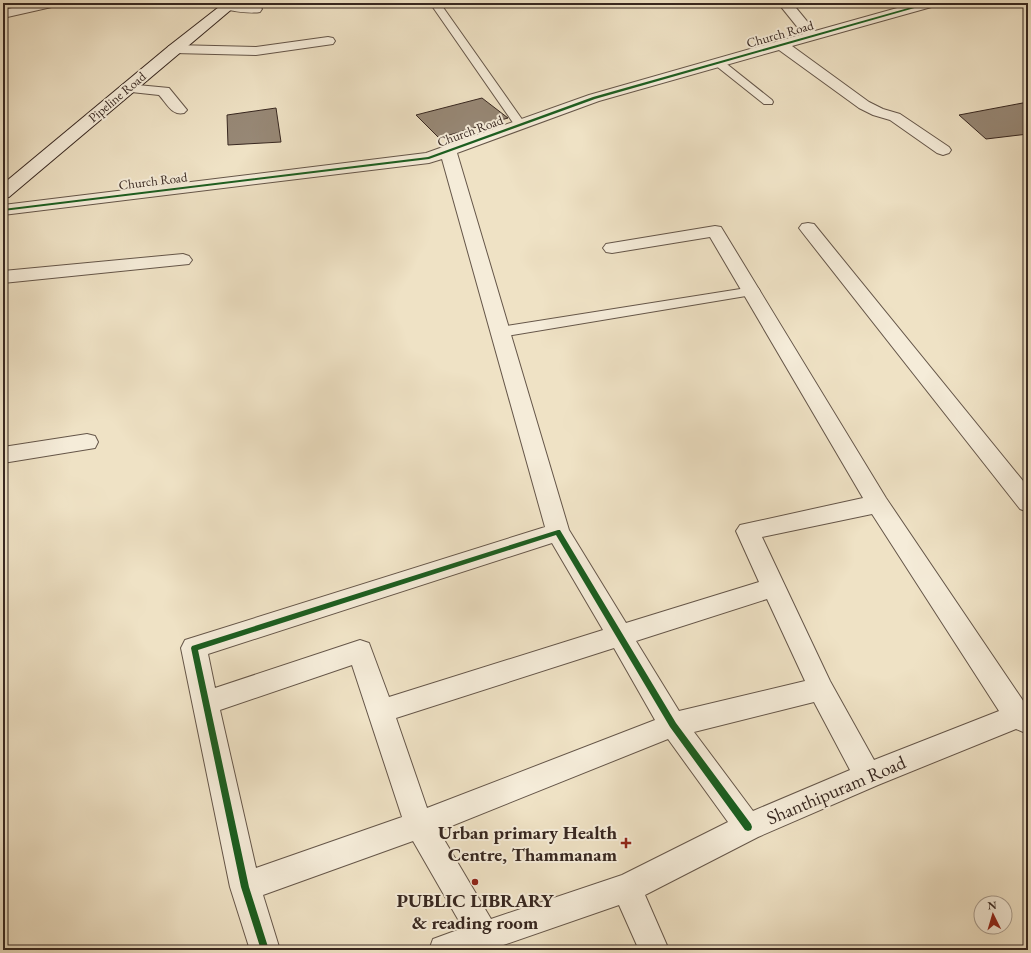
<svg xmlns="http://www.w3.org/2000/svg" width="1031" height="953" font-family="'EB Garamond',serif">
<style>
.building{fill:#978876;stroke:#372720}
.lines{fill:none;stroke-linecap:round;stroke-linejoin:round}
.lane-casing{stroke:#655649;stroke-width:2}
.street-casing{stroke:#655649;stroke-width:2}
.secondary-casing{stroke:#372720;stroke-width:2}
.lane{fill:#f5ecd9;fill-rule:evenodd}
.street{fill:#f5ecd9;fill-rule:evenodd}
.secondary{fill:#f5ecd9;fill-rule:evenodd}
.cycleway-casing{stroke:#f5ecd9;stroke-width:2}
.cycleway{fill:#1b5e20;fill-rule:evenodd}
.poi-dot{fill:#8f2418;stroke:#f5ecd9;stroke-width:1.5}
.labels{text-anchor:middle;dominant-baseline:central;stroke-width:4;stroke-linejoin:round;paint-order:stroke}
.far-street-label{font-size:13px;fill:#372720;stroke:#f5ecd9}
.near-street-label{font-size:19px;fill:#372720;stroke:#f5ecd9}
.near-poi-label{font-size:19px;font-weight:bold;fill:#372720;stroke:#f5ecd9;text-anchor:end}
</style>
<rect width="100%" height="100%" fill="#efe2c5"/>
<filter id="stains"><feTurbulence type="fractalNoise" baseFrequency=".005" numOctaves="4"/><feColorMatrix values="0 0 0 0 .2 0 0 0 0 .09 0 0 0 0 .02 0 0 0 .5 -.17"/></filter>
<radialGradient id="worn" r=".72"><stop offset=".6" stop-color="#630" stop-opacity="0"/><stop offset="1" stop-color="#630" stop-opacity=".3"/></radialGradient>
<!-- building -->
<path class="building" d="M 482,98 L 508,118 L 439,138 L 416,115 Z
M 1028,102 L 1028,134 L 986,139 L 959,115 Z
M 276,108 L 281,142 L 228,145 L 227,115 Z"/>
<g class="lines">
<defs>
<path id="lane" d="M 430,3 L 440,3 L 526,125 L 524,127 L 516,127 Z
M 719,60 L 723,61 L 772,100 L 773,102 L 772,104 L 764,104 L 715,65 L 714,63 L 715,61 Z
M 753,287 L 758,288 L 760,291 L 758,294 L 500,337 L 495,335 L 493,332 L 495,329 L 500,327 Z"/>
<path id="street" d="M 34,3 L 58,3 L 56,6 L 3,18 L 3,10 Z
M 224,3 L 255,5 L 260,6 L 262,9 L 260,12 C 249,14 234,11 223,9 L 221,6 Z
M 778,3 L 792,3 L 815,31 L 915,3 L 937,3 L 935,6 L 792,46 L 869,102 L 883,109 L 900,114 L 949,147 L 951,150 L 949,153 L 943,155 L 937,153 L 890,120 L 873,115 L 859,108 L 779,50 L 599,101 L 457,153 L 569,530 L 626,623 L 759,582 L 736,531 L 740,525 L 863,498 L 710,237 L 612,253 L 606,252 L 603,248 L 606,244 L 612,243 L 715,226 L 721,227 L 886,498 L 1028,708 L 1028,734 L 1016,729 L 878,785 L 758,837 L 645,895 L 669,950 L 639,950 L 619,905 L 489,950 L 429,950 L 433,939 L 463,928 L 413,841 L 263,895 L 280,950 L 250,950 L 230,887 L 181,648 L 185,640 L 545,527 L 442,159 L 429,163 L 3,215 L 3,205 L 426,153 L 589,95 L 803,34 ZM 872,514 L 999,711 L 874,760 L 830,681 L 762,537 ZM 552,543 L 603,630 L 389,697 L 369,643 L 360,640 L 215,688 L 208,654 ZM 767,599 L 805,681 L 679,711 L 636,641 ZM 614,648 L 655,720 L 427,808 L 396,718 ZM 352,665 L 402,817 L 256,868 L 220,710 ZM 814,702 L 850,770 L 753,811 L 694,732 ZM 668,739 L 728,822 L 622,875 L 491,919 L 439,831 Z
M 328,37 L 333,38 L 335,41 L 333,44 L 256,55 L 174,53 L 169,52 L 167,49 L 169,46 L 174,45 L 256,47 Z
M 127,84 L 169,88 L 187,110 L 184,113 C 172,116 167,104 159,95 L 122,91 L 120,88 L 122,85 Z
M 808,223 L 814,224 L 1028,487 L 1028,512 L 1020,509 L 802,232 L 799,228 L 802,224 Z
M 183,254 L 189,256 L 192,260 L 189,264 L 3,283 L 3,271 Z
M 87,434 L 95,436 L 98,442 L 95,448 L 3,463 L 3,447 Z"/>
<path id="secondary" d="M 224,3 L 239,3 L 9,197 L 3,198 L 3,184 L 169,46 Z"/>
</defs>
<!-- lane casing -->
<use href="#lane" class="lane-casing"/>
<!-- street casing -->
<use href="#street" class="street-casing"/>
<!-- secondary casing -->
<use href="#secondary" class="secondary-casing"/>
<!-- lane -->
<use href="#lane" class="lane"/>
<!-- street -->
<use href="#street" class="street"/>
<!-- secondary -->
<use href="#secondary" class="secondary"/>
<defs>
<path id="cycleway" d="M 926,3 L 932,3 L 595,99 L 429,159 L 3,211 L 3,209 L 428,157 L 593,97 Z
M 558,530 L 560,530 L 676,723 L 751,824 L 752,827 L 751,830 L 748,831 L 745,830 L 670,727 L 556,535 L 198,650 L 249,887 L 269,950 L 261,950 L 241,887 L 191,648 L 192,646 Z"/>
</defs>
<!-- cycleway casing -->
<use href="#cycleway" class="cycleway-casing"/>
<!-- cycleway -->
<use href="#cycleway" class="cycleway"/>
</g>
<!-- markers -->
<g class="poi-dot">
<path d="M624 837h4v4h4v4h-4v4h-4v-4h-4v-4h4z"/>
<circle cx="475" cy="882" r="4"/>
</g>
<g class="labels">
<!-- far-street labels -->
<g class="far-street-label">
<text transform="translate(780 34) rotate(-16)">Church Road</text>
<text transform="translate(117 97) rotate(-40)">Pipeline Road</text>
<text transform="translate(470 131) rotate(-20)">Church Road</text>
<text transform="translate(153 181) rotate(-7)">Church Road</text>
</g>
<!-- near-street labels -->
<g class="near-street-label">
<text transform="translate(836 790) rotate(-23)">Shanthipuram Road</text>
</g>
<!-- near-poi labels -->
<g class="near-poi-label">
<text x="617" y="832">Urban primary Health<tspan x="617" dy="22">Centre, Thammanam</tspan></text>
<text x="475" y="900" text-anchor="middle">PUBLIC LIBRARY<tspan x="475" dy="22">&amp; reading room</tspan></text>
</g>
</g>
<!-- margin -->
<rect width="1031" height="953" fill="none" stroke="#efe2c5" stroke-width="16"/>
<rect x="4" y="4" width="1023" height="945" fill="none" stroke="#372720" stroke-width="2"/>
<rect x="8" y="8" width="1015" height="937" fill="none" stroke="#372720"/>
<!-- north arrow -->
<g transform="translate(993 915) rotate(355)"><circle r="19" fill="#f5ecd9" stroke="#a99d8f"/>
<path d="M0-3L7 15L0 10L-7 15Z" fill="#8f2418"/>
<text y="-6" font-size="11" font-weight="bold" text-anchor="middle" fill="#372720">N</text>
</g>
<rect width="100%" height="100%" filter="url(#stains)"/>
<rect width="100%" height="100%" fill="url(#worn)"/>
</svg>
